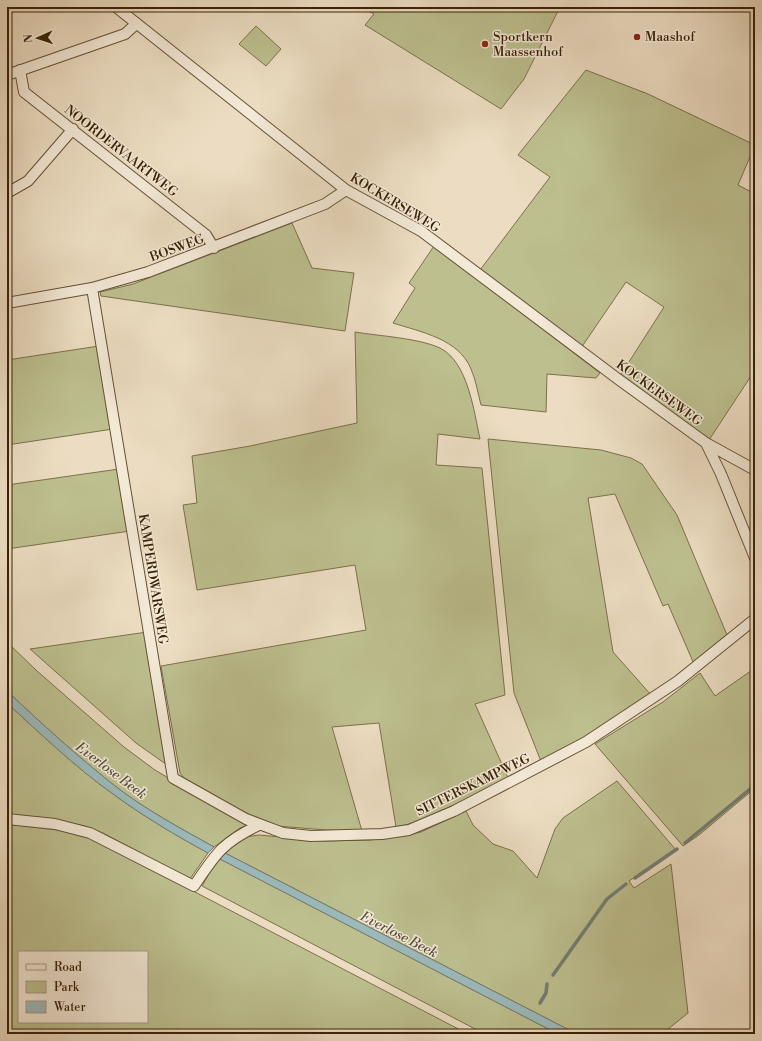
<svg xmlns="http://www.w3.org/2000/svg" width="762" height="1041" font-family="'Libre Bodoni',serif">
<style>
.green{fill:#bdbf8f;stroke:#7c704a;fill-rule:evenodd}
.water{fill:#9cbabc;stroke:#757d73}
.lines{fill:none;stroke-linecap:round;stroke-linejoin:round}
.stream{stroke:#757d73;stroke-width:3.5}
.street-casing{stroke:#665034;stroke-width:12}
.street{stroke:#f3e9d7;stroke-width:10}
.poi-dot{fill:#8f2418;stroke:#f3e9d7;stroke-width:1.5}
.labels{text-anchor:middle;dominant-baseline:central;stroke-width:3;stroke-linejoin:round;paint-order:stroke}
.poi-label{font-size:13px;fill:#3a2105;stroke:#f3e9d7;text-anchor:start}
.street-label{font-size:13px;fill:#3a2105;stroke:#f3e9d7}
.water-label{font-size:14px;font-style:italic;fill:#574f3c;stroke:#f3e9d7}
</style>
<rect width="100%" height="100%" fill="#ecddc2"/>
<filter id="stains"><feTurbulence type="fractalNoise" baseFrequency=".005" numOctaves="4"/><feColorMatrix values="0 0 0 0 .2 0 0 0 0 .09 0 0 0 0 .02 0 0 0 .5 -.17"/></filter>
<radialGradient id="worn" r=".72"><stop offset=".6" stop-color="#630" stop-opacity="0"/><stop offset="1" stop-color="#630" stop-opacity=".3"/></radialGradient>
<!-- green -->
<path class="green" d="M 361,7 L 560,7 L 524,79 L 501,109 L 365,25 L 374,14 Z
M 256,26 L 281,49 L 266,66 L 239,44 Z
M 586,70 L 648,94 L 755,145 L 738,185 L 755,194 L 755,370 L 709,440 L 620,376 L 664,307 L 626,282 L 581,348 L 480,270 L 550,177 L 518,155 Z
M 292,223 L 312,268 L 354,273 L 345,331 L 101,296 L 100,292 L 133,284 Z
M 434,246 L 600,373 L 596,378 L 547,374 L 546,412 L 481,405 C 478,394 476,380 471,369 C 459,339 421,332 393,323 L 415,288 L 409,283 Z
M 355,332 C 378,336 419,338 440,348 C 468,362 474,412 480,439 L 438,434 L 436,465 L 482,468 L 505,695 L 475,704 L 509,780 L 414,823 L 396,827 L 379,723 L 332,727 L 362,831 L 326,830 L 277,826 L 242,811 L 184,778 L 180,773 L 161,666 L 366,630 L 355,565 L 197,590 L 183,505 L 197,503 L 192,456 L 250,446 L 357,423 Z
M 99,346 L 113,429 L 7,445 L 7,360 Z
M 488,439 L 601,450 L 631,458 L 642,464 L 677,515 L 727,635 L 694,664 L 668,604 L 663,606 L 615,494 L 588,498 L 613,652 L 652,696 L 542,764 L 514,693 Z
M 119,469 L 130,531 L 7,549 L 7,485 Z
M 147,632 L 170,767 L 136,743 L 30,649 Z
M 7,642 L 37,671 L 124,747 L 155,770 L 239,820 L 246,826 L 240,828 L 214,847 C 180,828 146,810 115,786 C 77,756 42,724 7,691 Z
M 755,668 L 755,788 L 699,835 L 683,846 L 595,744 L 663,702 L 700,673 L 715,696 Z
M 7,703 C 41,734 75,767 113,794 C 143,816 175,835 208,853 L 190,879 L 103,833 L 84,826 L 55,820 L 7,815 Z
M 617,781 L 676,850 L 629,881 L 634,888 L 671,864 L 688,1013 L 662,1034 L 577,1034 L 223,852 L 245,837 L 259,835 L 324,841 L 370,840 L 396,837 L 421,832 L 466,811 L 473,825 L 493,844 L 513,851 L 537,878 L 555,829 L 563,818 Z
M 7,824 L 76,832 L 93,839 L 468,1034 L 7,1034 ZM 19,952 L 147,952 L 147,1022 L 19,1022 Z
M 218,858 L 558,1034 L 477,1034 L 477,1030 L 202,886 Z"/>
<!-- water -->
<path class="water" d="M 7,691 C 42,724 77,756 115,786 C 146,810 180,828 214,847 L 208,853 C 175,835 143,816 113,794 C 75,767 41,734 7,703 Z
M 223,852 L 577,1034 L 558,1034 L 218,858 Z"/>
<g class="lines">
<!-- stream -->
<path class="stream" d="M 685,843 L 755,785
M 635,878 L 677,849
M 553,975 L 607,899 L 626,884
M 540,1003 L 546,993 L 547,984"/>
<defs>
<path id="street" d="M 116,7 L 346,190 L 421,231 L 618,379 L 706,443 L 755,470
M 20,70 L 24,92 L 206,235 L 214,248
M 7,75 L 125,34 L 136,24
M 7,193 L 28,181 L 73,129
M 92,288 L 173,778 L 246,819 L 283,833 L 311,836 L 382,834 L 409,830 L 454,811 L 586,742 L 678,681 L 755,619
M 7,303 L 92,288 L 148,272 L 325,204 L 346,190
M 706,443 L 721,474 L 755,558
M 7,819 L 55,824 L 90,833 L 194,886 C 216,853 223,842 259,825"/>
</defs>
<!-- street casing -->
<use href="#street" class="street-casing"/>
<!-- street -->
<use href="#street" class="street"/>
</g>
<!-- markers -->
<g class="poi-dot">
<circle cx="637" cy="37" r="4"/>
<circle cx="485" cy="44" r="4"/>
</g>
<g class="labels">
<!-- poi labels -->
<g class="poi-label">
<text x="493" y="37">Sportkern<tspan x="493" dy="15">Maassenhof</tspan></text>
<text x="645" y="37">Maashof</text>
</g>
<!-- street labels -->
<g class="street-label">
<text transform="translate(121 151) rotate(38)">NOORDERVAARTWEG</text>
<text transform="translate(395 203) rotate(31)">KOCKERSEWEG</text>
<text transform="translate(177 248) rotate(-20)">BOSWEG</text>
<text transform="translate(659 393) rotate(36)">KOCKERSEWEG</text>
<text transform="translate(153 579) rotate(81)">KAMPERDWARSWEG</text>
<text transform="translate(473 785) rotate(-26)">SITTERSKAMPWEG</text>
</g>
<!-- water labels -->
<g class="water-label">
<text transform="translate(111 771) rotate(37)">Everlose Beek</text>
<text transform="translate(399 935) rotate(27)">Everlose Beek</text>
</g>
</g>
<!-- margin -->
<rect width="762" height="1041" fill="none" stroke="#ecddc2" stroke-width="24"/>
<rect x="8" y="8" width="746" height="1025" fill="none" stroke="#3a2105" stroke-width="2"/>
<rect x="12" y="12" width="738" height="1017" fill="none" stroke="#3a2105"/>
<!-- legend -->
<rect x="18" y="951" width="130" height="72" fill="#f3e9d7" stroke="#a99983"/>
<rect x="26" y="964" width="20" height="6" fill="#f3e9d7" stroke="#a99983"/>
<text x="54" y="971" font-size="12" fill="#3a2105">Road</text>
<rect x="26" y="981" width="20" height="12" fill="#bdbf8f" stroke="#a99983"/>
<text x="54" y="991" font-size="12" fill="#3a2105">Park</text>
<rect x="26" y="1001" width="20" height="12" fill="#9cbabc" stroke="#a99983"/>
<text x="54" y="1011" font-size="12" fill="#3a2105">Water</text>
<!-- north arrow -->
<g transform="translate(38 38) rotate(267)" stroke="#f3e9d7" stroke-width="3" paint-order="stroke">
<path d="M0-3L7 15L0 10L-7 15Z" fill="#3a2105"/>
<text y="-6" font-size="11" font-weight="bold" text-anchor="middle" fill="#3a2105">N</text>
</g>
<rect width="100%" height="100%" filter="url(#stains)"/>
<rect width="100%" height="100%" fill="url(#worn)"/>
</svg>
